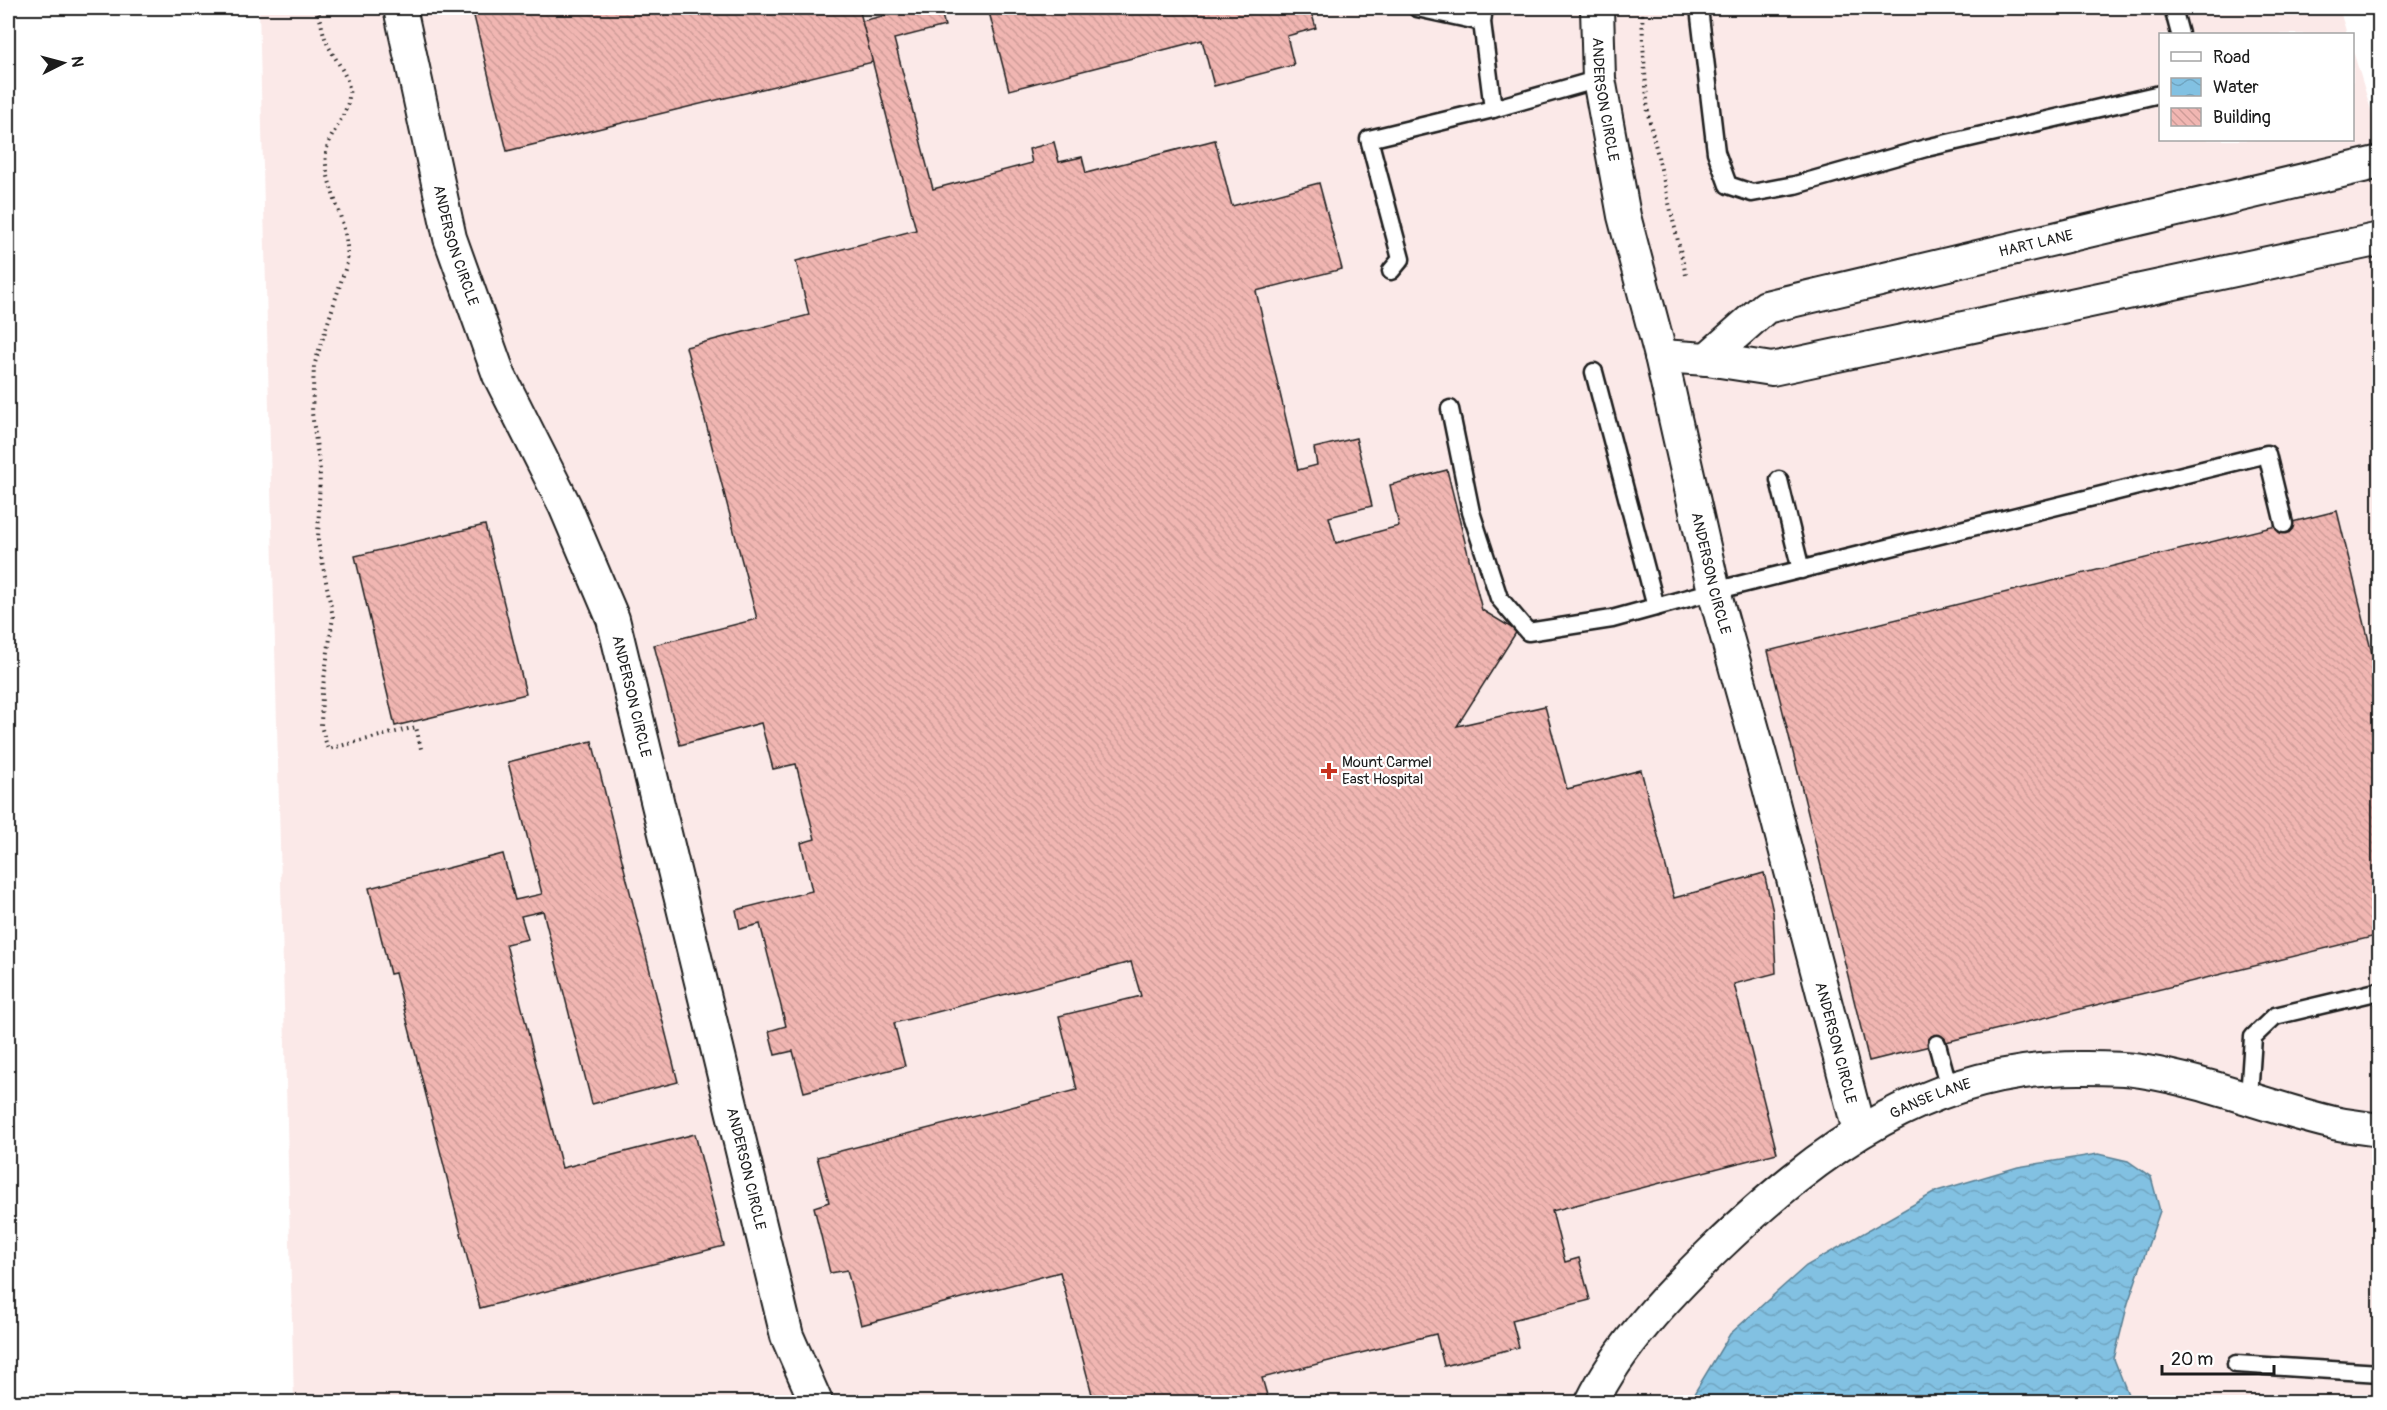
<svg xmlns="http://www.w3.org/2000/svg" width="2387" height="1410" viewBox="0 0 2387 1410" font-family="Pangolin,sans-serif">
	<style>
		.built { fill: #fbe9e8 }
		.water { fill: url(#water-waves); stroke: #597f93; stroke-width: 1.5 }
		.building { fill: url(#building-back-hatch); stroke: #1c1c1c; stroke-width: 1.5 }
		.lines { fill: none; stroke-linecap: round; stroke-linejoin: round }
		.lane-casing { stroke: #1c1c1c; stroke-width: 21 }
		.street-casing { stroke: #1c1c1c; stroke-width: 36 }
		.path { stroke: #1c1c1c; stroke-width: 4; stroke-dasharray: 1.5 4.5; stroke-linecap: butt }
		.lane { stroke: #fff; stroke-width: 16 }
		.street { stroke: #fff; stroke-width: 32 }
		.poi-dot { fill: #c8321e; stroke: #fff; stroke-width: 2 }
		.labels { text-anchor: middle; stroke-width: 4.5; stroke-linejoin: round; paint-order: stroke }
		.street-label { font-size: 15px; fill: #1c1c1c; stroke: #fff }
		.poi-label { font-size: 15px; fill: #1c1c1c; stroke: #fff; text-anchor: start }
	</style>
	<defs>
		<pattern id="water-waves" width="16" height="10" patternUnits="userSpaceOnUse" patternTransform="scale(1.5)"><rect width="16" height="10" fill="#82c1e2"/><path d="M0 5q4-4 8 0t8 0" fill="none" stroke="#70a5c1"/></pattern>
		<pattern id="building-back-hatch" width="6" height="6" patternUnits="userSpaceOnUse" patternTransform="scale(1.5)"><rect width="6" height="6" fill="#f1b6b2"/><path d="M-1 5l2 2M0 0l6 6M5-1l2 2" fill="none" stroke="#ce9c98"/></pattern>
	</defs>
	<rect width="100%" height="100%" fill="#fff"/>
	<filter id="ink" filterUnits="userSpaceOnUse"><feTurbulence type="fractalNoise" baseFrequency=".0167" numOctaves="2"/><feDisplacementMap in="SourceGraphic" scale="12" xChannelSelector="R" yChannelSelector="G"/><feConvolveMatrix kernelMatrix="1 2 1 2 8 2 1 2 1" color-interpolation-filters="sRGB"/></filter>
	<g filter="url(#ink)">
		<polygon class="built" points="259,8 2339,8 2347,34 2160,34 2160,140 2352,140 2353,51 2379,136 2379,1402 294,1402"/>
		<polygon class="water" points="2098,1154 2128,1161 2151,1177 2160,1211 2128,1303 2114,1359 2131,1402 1689,1402 1730,1334 1806,1266 1937,1191 2018,1167"/>
		<g class="building">
			<polygon points="472,8 859,8 873,62 507,151"/>
			<polygon points="914,8 940,8 945,26 894,39 933,189 1032,163 1029,149 1054,142 1059,162 1082,157 1086,173 1215,140 1232,206 1319,183 1342,269 1256,291 1298,470 1317,465 1314,448 1356,438 1372,506 1329,517 1336,543 1399,526 1390,485 1447,470 1482,610 1517,631 1457,726 1545,706 1567,789 1641,770 1674,898 1764,873 1773,912 1776,973 1734,984 1777,1153 1552,1211 1565,1262 1579,1258 1590,1300 1512,1320 1519,1347 1444,1366 1436,1334 1262,1378 1269,1402 1094,1402 1060,1272 861,1325 847,1270 830,1273 814,1207 829,1202 817,1157 1077,1090 1059,1016 1141,996 1131,962 894,1023 905,1066 804,1092 793,1051 775,1055 769,1031 786,1026 760,924 740,929 736,910 812,891 801,843 815,839 796,764 773,769 761,723 680,745 654,645 757,619 686,347 809,315 796,261 916,230 862,21"/>
			<polygon points="988,8 1310,8 1316,28 1287,36 1294,65 1214,86 1202,40 1009,90"/>
			<polygon points="2337,511 2380,686 2380,935 1869,1061 1768,651"/>
			<polygon points="485,525 526,694 395,726 355,556"/>
			<polygon points="592,741 678,1082 592,1104 543,911 521,916 528,939 506,944 562,1168 695,1134 724,1246 480,1308 395,973 390,974 369,888 503,854 515,900 542,894 508,762"/>
		</g>
		<g class="lines">
			<defs>
				<g id="lane">
					<polyline points="1417,8 1482,22"/>
					<polyline points="1484,8 1482,22 1493,109"/>
					<polyline points="1699,8 1716,152 1728,185 1752,193 1795,185 1926,148 2160,94"/>
					<polyline points="2173,8 2180,34"/>
					<polyline points="1391,271 1401,259 1369,139 1493,109 1599,79"/>
					<polyline points="1594,372 1656,607"/>
					<polyline points="1450,409 1471,512 1499,598 1528,632 1612,619 1714,591 2267,454 2284,524"/>
					<polyline points="1779,480 1801,570"/>
					<polyline points="1937,1044 1949,1088"/>
					<polyline points="2249,1097 2253,1037 2275,1016 2380,991"/>
					<polyline points="2236,1364 2380,1373"/>
				</g>
				<g id="street">
					<path id="s1" d="M400,8L450,238L499,375L565,506L613,619L787,1336L816,1402"/>
					<path id="s2" d="M1597,8L1599,79L1624,216L1661,356L1714,591L1769,787L1859,1131"/>
					<polyline points="1661,356 1707,359 1772,369 2380,239"/>
					<path id="s3" d="M1707,359L1766,307L2380,162"/>
					<path id="s4" d="M1592,1402C1620,1345 1668,1295 1713,1251C1820,1148 1930,1066 2085,1068C2103,1068 2123,1068 2141,1071C2207,1081 2269,1108 2334,1123C2349,1126 2364,1128 2380,1130"/>
				</g>
			</defs>
			<use href="#lane" class="lane-casing"/>
			<use href="#street" class="street-casing"/>
			<g class="path">
				<path d="M317,8C321,19 322,32 327,43C334,59 352,78 349,97C346,122 322,138 326,165C330,197 351,230 347,263L314,366L312,413L320,470L318,541L333,617L322,693L321,726L328,749L416,727L422,753"/>
				<polyline points="1642,8 1643,44 1648,114 1686,275"/>
			</g>
			<use href="#lane" class="lane"/>
			<use href="#street" class="street"/>
		</g>
	</g>
	<path class="poi-dot" d="M1326 762h6v6h6v6h-6v6h-6v-6h-6v-6h6z"/>
	<g class="labels">
		<g class="street-label">
			<text dy="5" stroke="none"><textPath href="#s2" startOffset="92">ANDERSON CIRCLE</textPath></text>
			<text dy="5" stroke="none"><textPath href="#s3" startOffset="356">HART LANE</textPath></text>
			<text dy="5" stroke="none"><textPath href="#s1" startOffset="244">ANDERSON CIRCLE</textPath></text>
			<text dy="5" stroke="none"><textPath href="#s2" startOffset="578">ANDERSON CIRCLE</textPath></text>
			<text dy="5" stroke="none"><textPath href="#s1" startOffset="730">ANDERSON CIRCLE</textPath></text>
			<text dy="5" stroke="none"><textPath href="#s2" startOffset="1064">ANDERSON CIRCLE</textPath></text>
			<text dy="5" stroke="none"><textPath href="#s4" startOffset="462">GANSE LANE</textPath></text>
			<text dy="5" stroke="none"><textPath href="#s1" startOffset="1216">ANDERSON CIRCLE</textPath></text>
		</g>
		<g class="poi-label">
			<text x="1342" y="767">Mount Carmel<tspan x="1342" dy="17">East Hospital</tspan></text>
		</g>
	</g>
	<rect width="2387" height="1410" fill="none" stroke="#fff" stroke-width="30"/>
	<rect x="15" y="15" width="2357" height="1380" fill="none" stroke="#1c1c1c" stroke-width="2" filter="url(#ink)"/>
	<rect x="2159" y="33" width="195" height="108" fill="#ffffff" stroke="#a4a4a4" stroke-width="1.5"/>
	<rect x="2171" y="52" width="30" height="9" fill="#ffffff" stroke="#a4a4a4" stroke-width="1.5"/>
	<text x="2213" y="63" font-size="18" fill="#1c1c1c">Road</text>
	<rect x="2171" y="78" width="30" height="18" fill="url(#water-waves)" stroke="#a4a4a4" stroke-width="1.5"/>
	<text x="2213" y="93" font-size="18" fill="#1c1c1c">Water</text>
	<rect x="2171" y="108" width="30" height="18" fill="url(#building-back-hatch)" stroke="#a4a4a4" stroke-width="1.5"/>
	<text x="2213" y="123" font-size="18" fill="#1c1c1c">Building</text>
	<g transform="translate(63 63) rotate(84)" stroke="#ffffff" stroke-width="4.5" paint-order="stroke">
	<path d="M0-4.5L10 22L0 15L-10 22Z" fill="#1c1c1c"/>
	<text y="-9" font-size="16" font-weight="bold" text-anchor="middle" fill="#1c1c1c">N</text>
	</g>
	<path d="M2162 1365v9h112v-9" fill="none" stroke="#1c1c1c" stroke-width="3"/>
	<text x="2171" y="1365" font-size="18" fill="#1c1c1c" stroke="#ffffff" stroke-width="4.5" paint-order="stroke">20 m</text>
</svg>
